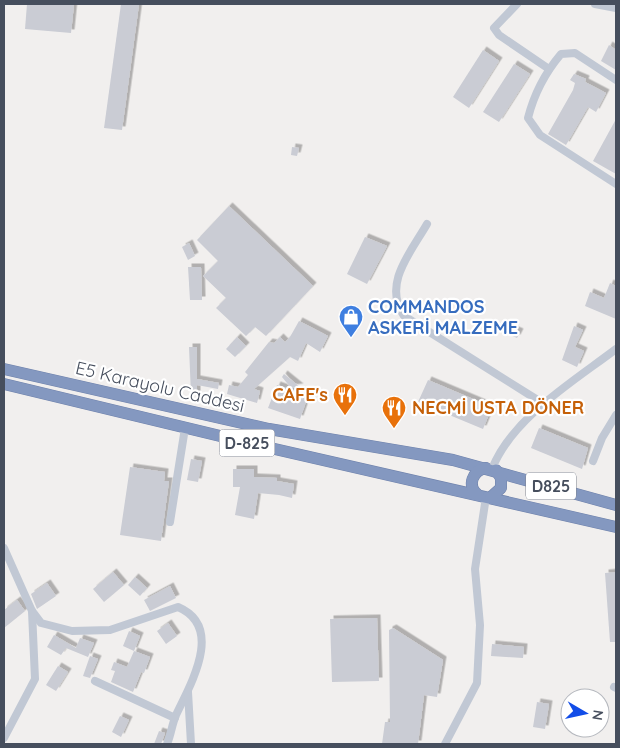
<svg xmlns="http://www.w3.org/2000/svg" width="620" height="748" viewBox="0 0 620 748" font-family="Quicksand,sans-serif">
	<style>
		.building { fill: #caccd4; filter: url(#shadow) }
		.lines { fill: none; stroke-linecap: round; stroke-linejoin: round }
		.highway-casing { stroke: #6f82ab; stroke-width: 12 }
		.minor { stroke: #c1c8d4; stroke-width: 8 }
		.highway { stroke: #8498c0; stroke-width: 11 }
		.labels { text-anchor: middle; stroke-width: 4.5; stroke-linejoin: round; paint-order: stroke }
		.shield { fill: #fff; stroke: #7e838e; stroke-width: 1 }
		.shield-label { font-size: 16px; font-weight: bold; fill: #464e5d }
		.shop-label { font-size: 18px; font-weight: bold; fill: #366cbe; stroke: #fff; text-anchor: start }
		.street-label { font-size: 18px; fill: #464e5d; stroke: #fff }
		.food-label { font-size: 18px; font-weight: bold; fill: #c56008; stroke: #fff; text-anchor: end }
	</style>
	<defs>
		<filter id="shadow"><feDropShadow dx="3.5" dy="-3.5" stdDeviation="0" flood-color="#0004"/></filter>
	</defs>
	<rect width="100%" height="100%" fill="#f1efee"/>
	<g class="building">
		<polygon points="27,4 74,4 71,33 25,29"/>
		<polygon points="121,4 139,4 122,130 104,128"/>
		<polygon points="609,45 616,50 616,70 601,61"/>
		<polygon points="483,50 499,61 469,108 453,97"/>
		<polygon points="514,64 530,74 499,122 483,112"/>
		<polygon points="574,74 586,79 585,82 606,93 596,112 588,107 566,145 548,134 573,90 575,83 570,80"/>
		<polygon points="616,119 616,174 593,161"/>
		<polygon points="292,147 299,148 297,156 291,155"/>
		<polygon points="229,206 313,286 266,336 255,327 246,336 216,308 226,298 203,276 218,261 197,240"/>
		<polygon points="365,237 387,246 367,284 347,274"/>
		<polygon points="189,243 195,256 188,260 182,247"/>
		<polygon points="188,267 201,267 202,300 190,300"/>
		<polygon points="610,283 616,286 616,319 585,306 590,292 604,298"/>
		<polygon points="299,321 328,336 320,352 306,343 298,361 290,357 254,389 260,391 257,403 227,394 229,385 238,387 248,375 245,372 269,342 274,343 280,337 285,342 290,337"/>
		<polygon points="574,326 583,330 575,347 584,351 577,367 562,360"/>
		<polygon points="513,329 520,332 517,338 510,335"/>
		<polygon points="237,337 246,346 235,357 226,349"/>
		<polygon points="189,347 197,347 197,379 219,383 218,389 197,385 197,395 191,395"/>
		<polygon points="284,374 300,387 291,388 282,377"/>
		<polygon points="428,380 492,407 483,429 418,402"/>
		<polygon points="277,385 308,396 300,419 268,408"/>
		<polygon points="539,428 588,448 582,469 531,448"/>
		<polygon points="191,459 202,461 198,482 187,480"/>
		<polygon points="130,467 165,472 164,481 169,481 161,541 120,535"/>
		<polygon points="233,469 254,469 254,477 277,478 277,481 294,484 292,498 279,495 258,493 254,519 235,515 240,487 233,487"/>
		<polygon points="113,572 124,585 104,602 93,589"/>
		<polygon points="616,572 616,642 610,642 605,573"/>
		<polygon points="135,577 147,588 140,596 128,585"/>
		<polygon points="47,583 56,596 37,609 31,594"/>
		<polygon points="170,586 176,598 150,611 144,600"/>
		<polygon points="17,600 25,611 4,628 4,610"/>
		<polygon points="377,618 379,681 332,682 330,619"/>
		<polygon points="168,623 177,636 166,644 157,631"/>
		<polygon points="393,628 443,660 437,697 424,695 418,744 382,744 385,722 390,722 389,630"/>
		<polygon points="129,631 140,636 134,651 123,646"/>
		<polygon points="54,635 76,648 80,638 94,643 88,657 66,648 61,655 47,647"/>
		<polygon points="492,644 524,647 523,658 491,656"/>
		<polygon points="134,651 150,657 144,673 141,672 133,692 111,682 115,671 111,670 114,662 127,667"/>
		<polygon points="90,656 98,659 90,678 83,676"/>
		<polygon points="58,666 68,672 56,691 46,685"/>
		<polygon points="537,702 549,704 545,729 533,727"/>
		<polygon points="120,716 129,720 121,737 112,732"/>
		<polygon points="159,731 165,733 161,744 154,744"/>
	</g>
	<g class="lines">
		<defs>
			<g id="highway">
				<polyline points="4,369 269,429 453,460 616,505"/>
				<polyline points="4,384 266,447 616,527"/>
				<path d="M478,495C466,486 473,470 486,468"/>
				<polyline points="491,497 501,488 501,478 496,470"/>
			</g>
		</defs>
		<use href="#highway" class="highway-casing"/>
		<g class="minor">
			<polyline points="517,4 494,28 499,35 549,69"/>
			<polyline points="595,4 616,8"/>
			<path d="M616,80L575,53L561,54C545,73 534,94 528,118L540,135L616,184"/>
			<path d="M427,224C411,252 382,284 404,316L544,404"/>
			<polyline points="593,461 602,438 616,415"/>
			<path d="M492,469C512,418 574,381 616,349"/>
			<polyline points="170,522 185,428"/>
			<path d="M4,548L32,611L41,623L72,631L110,630L178,607C225,627 190,685 176,715C172,724 171,735 167,744"/>
			<polyline points="95,681 175,718"/>
			<polyline points="614,687 616,688"/>
			<polyline points="188,692 191,744"/>
			<polyline points="4,738 35,679 32,611"/>
			<polyline points="445,744 477,683 480,625 475,569 486,497"/>
		</g>
		<use href="#highway" class="highway"/>
	</g>
	<defs>
		<symbol id="shop-pin" viewBox="-11 -11 22 30"><path d="M0 17L-7.5 6A9.5 9.5 0 1 1 7.5 6Z" fill="#3f7fe0" stroke="#fff"/><path d="M-5-2.5h2.3a2.7 3.5 0 0 1 5.4 0H5L5.5 6h-11ZM-1.5-2.5h3a1.5 2.3 0 0 0-3 0Z" fill="#fff"/></symbol>
		<symbol id="restaurant-pin" viewBox="-11 -11 22 30"><path d="M0 17L-7.5 6A9.5 9.5 0 1 1 7.5 6Z" fill="#e8710a" stroke="#fff"/><path d="M-5-6h1v4h1v-4h1v4h1v-4h1v5L-1.5 .5V6h-2V.5L-5-1ZM5-6V6H3V1.5H1.5Q1.5-4 5-6Z" fill="#fff"/></symbol>
	</defs>
	<g fill-rule="evenodd">
		<use href="#shop-pin" x="337" y="303" width="28" height="38"/>
		<use href="#restaurant-pin" x="331" y="381" width="28" height="38"/>
		<use href="#restaurant-pin" x="380" y="394" width="28" height="38"/>
	</g>
	<g class="labels">
		<g class="shield">
			<rect x="219.5" y="429.5" width="55" height="27" rx="4"/>
			<rect x="526" y="472.5" width="50" height="27" rx="4"/>
		</g>
		<g class="shield-label">
			<text x="247" y="449">D-825</text>
			<text x="551" y="492">D825</text>
		</g>
		<g class="shop-label">
			<text x="368" y="313">COMMANDOS<tspan x="368" dy="21">ASKERİ MALZEME</tspan></text>
		</g>
		<g class="street-label">
			<text transform="translate(160 387) rotate(13)" y="6">E5 Karayolu Caddesi</text>
		</g>
		<g class="food-label">
			<text x="328" y="401">CAFE's</text>
			<text x="412" y="414" text-anchor="start">NECMİ USTA DÖNER</text>
		</g>
	</g>
	<rect width="620" height="748" fill="none" stroke="#464e5d" stroke-width="10"/>
	<g transform="translate(585 713) rotate(99)"><circle r="24" fill="#ffffff" stroke="#b5b8be"/>
	<path d="M0-4L9 19L0 12L-9 19Z" fill="#124de8"/>
	<text y="-8" font-size="14" font-weight="bold" text-anchor="middle" fill="#464e5d">N</text>
	</g>
</svg>
